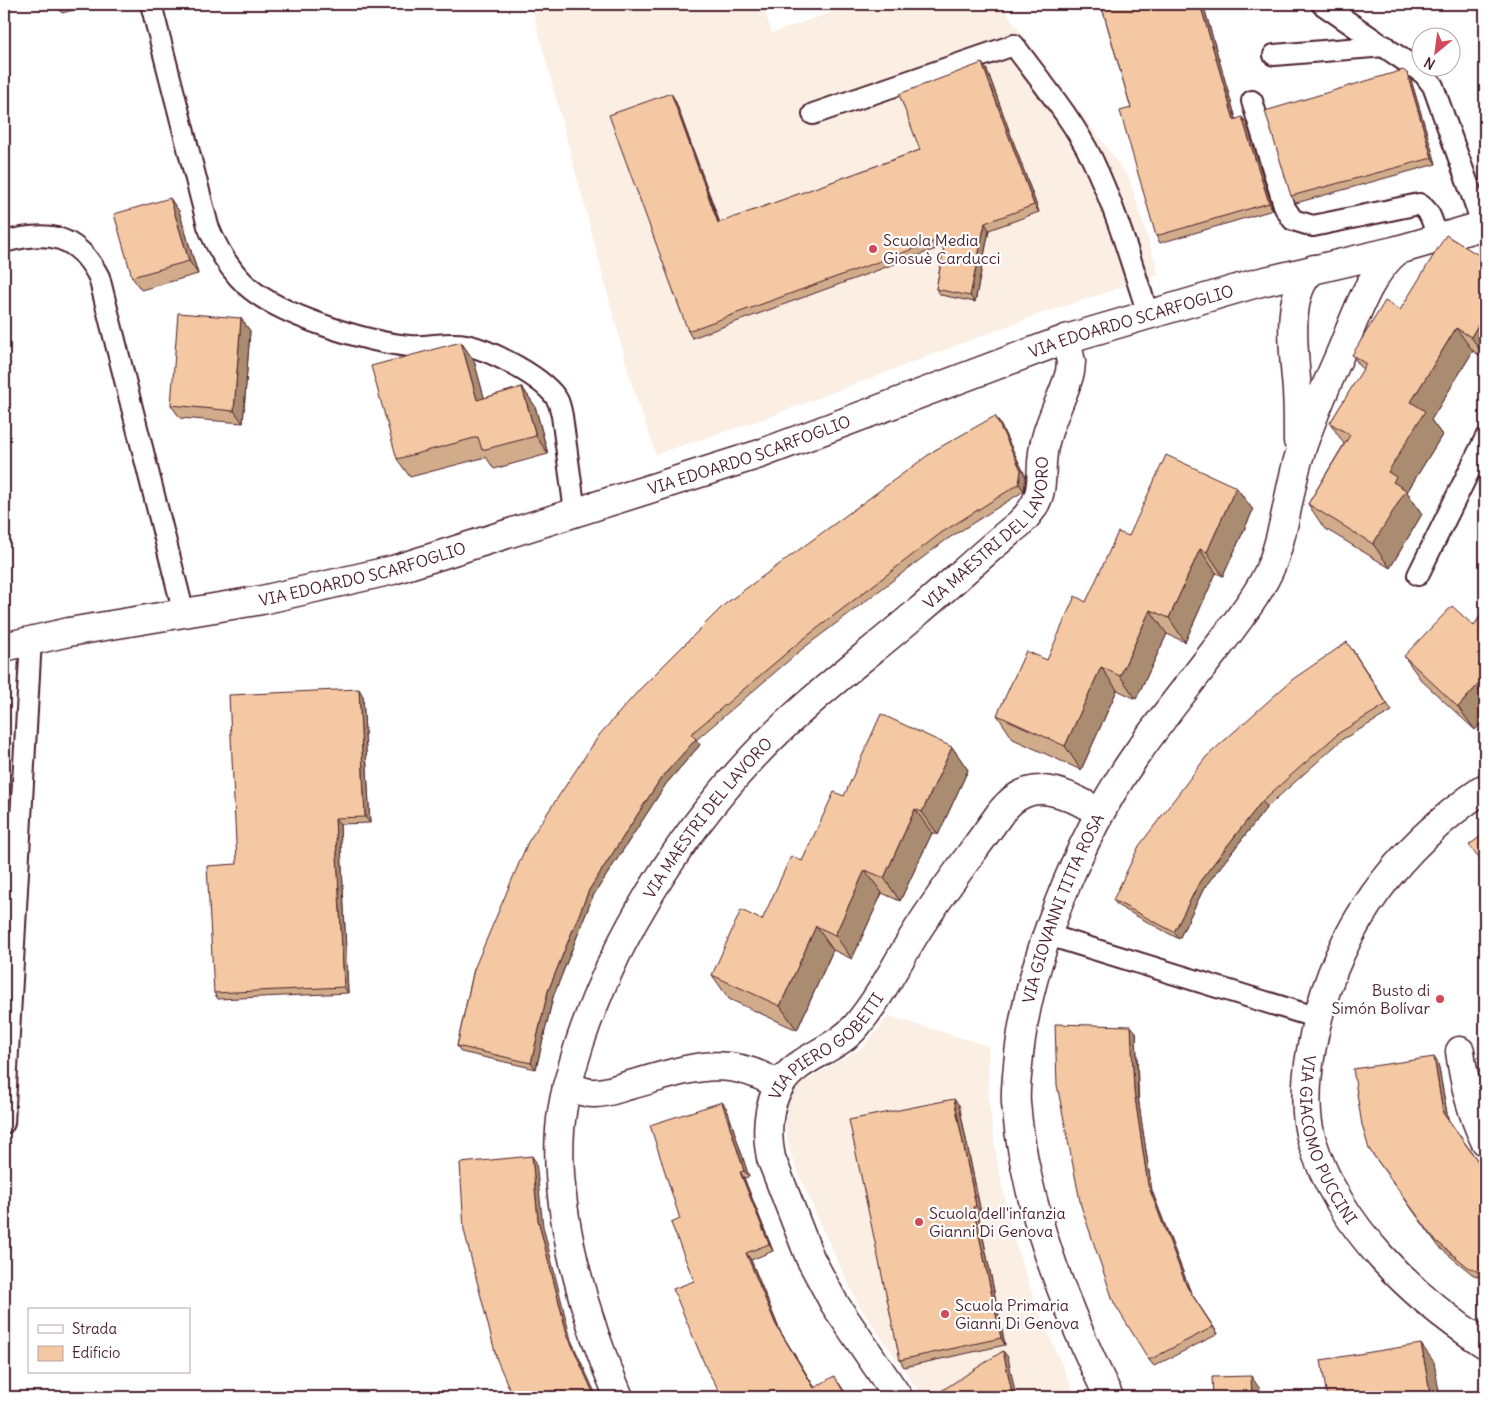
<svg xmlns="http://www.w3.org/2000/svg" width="1489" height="1401" viewBox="0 0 1489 1401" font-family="Delius,sans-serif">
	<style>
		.built { fill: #fbeee3 }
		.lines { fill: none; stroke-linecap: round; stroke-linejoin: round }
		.lane-casing { stroke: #4a1f2b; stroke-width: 24 }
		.street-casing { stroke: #4a1f2b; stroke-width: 31 }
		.lane { stroke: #fff; stroke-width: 20 }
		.street { stroke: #fff; stroke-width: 28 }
		.wall { fill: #d1ac8b; stroke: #4a1f2b }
		.shaded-wall { fill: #aa8c71; stroke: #4a1f2b }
		.building { fill: #f3c8a2; stroke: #4a1f2b }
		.poi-dot { fill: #d1495b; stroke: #fff; stroke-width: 2 }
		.labels { text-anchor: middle; stroke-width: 4.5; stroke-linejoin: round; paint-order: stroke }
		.poi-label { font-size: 16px; fill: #4a1f2b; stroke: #fff; text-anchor: start }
		.street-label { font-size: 16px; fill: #4a1f2b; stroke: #fff }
	</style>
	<rect width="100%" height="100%" fill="#fff"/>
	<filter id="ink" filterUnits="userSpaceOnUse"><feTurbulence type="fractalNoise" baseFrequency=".02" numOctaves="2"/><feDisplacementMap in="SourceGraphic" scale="10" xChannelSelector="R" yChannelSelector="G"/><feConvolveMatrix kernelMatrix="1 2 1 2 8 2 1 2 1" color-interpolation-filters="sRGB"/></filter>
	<g filter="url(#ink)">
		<g class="built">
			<polygon points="531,4 762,4 772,33 856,4 1000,4 1129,178 1159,275 1034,316 758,421 656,454 632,385"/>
			<polygon points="889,1016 988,1046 989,1105 998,1166 1013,1236 1035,1302 1072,1388 1067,1397 923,1397 858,1304 819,1222 791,1155 785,1127 789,1100 800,1084 863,1047"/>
		</g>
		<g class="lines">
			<defs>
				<g id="lane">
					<path d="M151,4L208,226C217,249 229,269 247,286C279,315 366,342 409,346C428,348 448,341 466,345C490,350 546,378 558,401C560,406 561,411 562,416L575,512"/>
					<polyline points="1322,4 1424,74 1433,86 1483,226"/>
					<polyline points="1274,55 1385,46"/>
					<path d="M1252,101L1285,208L1293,220L1313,226L1419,204C1432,211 1433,226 1438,239"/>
					<path d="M813,114L1014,45C1041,82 1072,118 1092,159C1116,209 1131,262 1148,314"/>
					<path d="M4,242C48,230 77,234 99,277L184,614"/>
					<polyline points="1418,575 1485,439"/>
					<polyline points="1048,935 1318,1018"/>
					<polyline points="4,1123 31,639"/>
				</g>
				<g id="street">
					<path d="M1298,441C1298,424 1298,407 1297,391C1295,358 1283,291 1314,269"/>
					<path id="s1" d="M4,647L69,632L262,600L393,570L760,454L1066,339L1257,283L1398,250L1485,225"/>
					<path id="s2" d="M1485,788C1391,852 1330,937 1311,1051C1306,1080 1303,1112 1312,1141C1338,1226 1412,1297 1485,1344"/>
					<path d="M1460,1051C1464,1083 1471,1112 1485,1141"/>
					<path d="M567,1086C575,1088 584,1093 593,1093C605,1094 618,1088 630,1085C687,1070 725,1051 780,1086"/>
					<path id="s3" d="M619,1397C586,1323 554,1212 560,1130C562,1100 571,1071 580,1042C615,938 677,839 752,758C802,704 863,659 919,611C953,582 984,552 1019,524C1053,492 1035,475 1046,438C1052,415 1064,395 1070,372L1071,362L1066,339"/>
					<path id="s4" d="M898,1397L834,1303L810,1258L771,1158C766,1134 767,1106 780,1085C798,1056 836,1051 857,1025C883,994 900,956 922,923C947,885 975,849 1001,812C1031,774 1065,793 1099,812"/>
					<path id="s5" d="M1109,1397C1064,1305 1025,1207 1016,1103C1015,1091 1017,1078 1018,1065C1026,966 1079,836 1136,755C1164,715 1195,677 1224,639C1241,616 1261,591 1272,564C1285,531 1288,494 1298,460C1309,423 1325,389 1340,354C1355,319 1368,274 1398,250"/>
				</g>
			</defs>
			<use href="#lane" class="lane-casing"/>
			<use href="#street" class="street-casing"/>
			<use href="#lane" class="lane"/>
			<use href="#street" class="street"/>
		</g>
		<g class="wall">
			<polygon points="56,4 96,4 62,13"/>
			<polygon points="1101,4 1203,4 1236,119 1247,124 1273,210 1160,243 1156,236 1131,108"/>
			<polygon points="987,70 1039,212 989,230 975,302 941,295 936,289 944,246 692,338 688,331 675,100 720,223 920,150"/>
			<polygon points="1411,80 1436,164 1296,203 1291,196"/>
			<polygon points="179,211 198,274 141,290 132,277"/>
			<polygon points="1485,259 1485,359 1473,351 1431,420 1442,435 1407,492 1422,514 1390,568 1324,528 1308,504 1344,444 1330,423 1363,370 1352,355 1400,310"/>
			<polygon points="241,318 250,331 243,423 180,418 171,405"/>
			<polygon points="461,342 474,361 484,398 522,387 535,406 548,454 494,469 486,457 410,477 397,459"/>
			<polygon points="999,422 1026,477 1024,491 946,540 801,650 696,740 700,745 666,784 593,896 553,997 536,1069 461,1052 457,1046 474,969 935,450"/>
			<polygon points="1236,487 1253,510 1223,576 1216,573 1185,642 1167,634 1136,699 1117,690 1081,770 1013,739 997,715 1047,660 1086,602 1129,536"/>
			<polygon points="1485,608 1485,719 1475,730 1421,680 1404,656 1474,626"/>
			<polygon points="1352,649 1392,711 1343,739 1267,807 1204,888 1179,939 1118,906 1113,900"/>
			<polygon points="363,696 370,823 340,824 348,993 218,999 214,993"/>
			<polygon points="952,747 968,770 938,835 932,833 900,901 882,893 852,959 833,950 797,1030 729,999 712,975 762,920 802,861 844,796"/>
			<polygon points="1136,1032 1138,1098 1152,1191 1191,1293 1218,1334 1154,1366 1149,1360"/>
			<polygon points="1438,1063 1448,1119 1485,1171 1485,1280 1472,1274 1439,1247 1369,1149"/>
			<polygon points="722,1102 727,1109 749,1177 744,1178 773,1251 751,1260 780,1331 815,1388 839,1383 848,1397 723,1397 694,1281"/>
			<polygon points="959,1105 981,1213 978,1213 1005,1345 904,1367 900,1360"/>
		</g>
		<g class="shaded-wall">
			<polygon points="1200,4 1203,4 1238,126 1234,120"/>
			<polygon points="982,63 987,70 1039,212 1034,205"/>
			<polygon points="1407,73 1411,80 1436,164 1432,158"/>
			<polygon points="671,93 675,100 722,230 718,223"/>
			<polygon points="1242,117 1247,124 1273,210 1269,203"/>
			<polygon points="170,198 179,211 198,274 189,261"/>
			<polygon points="985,223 989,230 975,302 970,296"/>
			<polygon points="1485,313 1485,357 1471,337"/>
			<polygon points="241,318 250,331 243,423 234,411"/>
			<polygon points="1456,328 1473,351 1431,420 1442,435 1407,492 1422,514 1390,568 1373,544 1393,482 1388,472 1411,402"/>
			<polygon points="461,342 474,361 490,418 477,400"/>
			<polygon points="522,387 535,406 548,454 536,436"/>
			<polygon points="995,416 999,422 1026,477 1024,491 1019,484"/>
			<polygon points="1236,487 1253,510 1223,576 1207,552"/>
			<polygon points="1200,549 1216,573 1185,642 1169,618"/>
			<polygon points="1150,610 1167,634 1136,699 1120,676"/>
			<polygon points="1101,667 1117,690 1081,770 1065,746"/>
			<polygon points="1485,677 1485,719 1475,730 1458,707"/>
			<polygon points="359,689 363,696 370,823 365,817"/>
			<polygon points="696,739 700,745 666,784 593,896 553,997 536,1069 531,1063 548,991 589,890 661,778"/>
			<polygon points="952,747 968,770 938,835 922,812"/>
			<polygon points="1262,801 1267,807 1204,888 1179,939 1174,932 1200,881"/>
			<polygon points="915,809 932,833 900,901 884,878"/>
			<polygon points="335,818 340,824 348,993 344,987"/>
			<polygon points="865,870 882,893 852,959 835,935"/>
			<polygon points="816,926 833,950 797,1030 780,1006"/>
			<polygon points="1131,1026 1136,1032 1138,1098 1152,1191 1191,1293 1218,1334 1187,1287 1148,1185 1134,1091"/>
			<polygon points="1434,1057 1438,1063 1448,1119 1443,1113"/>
			<polygon points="954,1099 959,1105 981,1213 976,1206"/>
			<polygon points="722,1102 727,1109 749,1177 744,1171"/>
			<polygon points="532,1156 536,1162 543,1226 571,1340 597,1397 595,1397 567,1334 538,1220"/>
			<polygon points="740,1172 744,1178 773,1251 769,1244"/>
			<polygon points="973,1207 978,1213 1005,1345 1001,1338"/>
			<polygon points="746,1253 751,1260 780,1331 819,1395 776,1325"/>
			<polygon points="1421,1344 1434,1362 1440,1397 1431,1397"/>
			<polygon points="1003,1351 1008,1357 1016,1397 1013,1397"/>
			<polygon points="1251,1376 1260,1389 1260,1397 1252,1397"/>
		</g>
		<g class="building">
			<polygon points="1101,4 1200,4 1234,120 1242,117 1269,203 1156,236 1120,111 1131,108"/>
			<polygon points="982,63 1034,205 985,223 970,296 936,289 946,237 688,331 609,115 671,93 718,223 920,150 899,94"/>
			<polygon points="1403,70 1407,73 1432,158 1291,196 1265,111"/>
			<polygon points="170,198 189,261 132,277 114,214"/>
			<polygon points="1446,235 1485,259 1485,313 1471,337 1456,328 1411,402 1425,411 1388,472 1396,477 1393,482 1406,490 1373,544 1308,504 1350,435 1330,423 1366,364 1352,355 1385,301 1400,310"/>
			<polygon points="178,313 241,318 234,411 171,405"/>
			<polygon points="461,342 477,400 522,387 536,436 482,450 478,437 397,459 371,366"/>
			<polygon points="995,416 1021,470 1019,484 941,533 797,644 691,734 696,739 661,778 589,890 548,991 531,1063 457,1046 474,969 528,842 600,734 640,689 725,604 935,450"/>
			<polygon points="1166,455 1236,487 1207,552 1200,549 1169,618 1150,610 1120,676 1101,667 1065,746 997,715 1026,651 1047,660 1075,596 1086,602 1118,532 1129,536"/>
			<polygon points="1452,606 1474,626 1485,608 1485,677 1458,707 1404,656"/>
			<polygon points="1347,642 1387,704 1339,733 1262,801 1200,881 1174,932 1113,900 1139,846 1206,757 1293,679"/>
			<polygon points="359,689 365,817 335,818 344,987 214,993 207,866 237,864 229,695"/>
			<polygon points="881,714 952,747 922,812 915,809 884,878 865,870 835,935 816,926 780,1006 712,975 741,910 762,920 791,856 802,861 834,792 844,796"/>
			<polygon points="1485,833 1485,865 1469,845"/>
			<polygon points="1055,1024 1131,1026 1134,1091 1148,1185 1187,1287 1213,1327 1149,1360 1114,1303 1081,1206 1057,1085"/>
			<polygon points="1434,1057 1443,1113 1485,1171 1485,1275 1468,1267 1435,1240 1369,1149 1362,1125 1353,1069"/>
			<polygon points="954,1099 976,1206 973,1207 1001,1338 900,1360 849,1120"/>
			<polygon points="722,1102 744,1171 740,1172 769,1244 746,1253 776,1325 814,1388 834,1376 847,1397 723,1397 707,1370 673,1289 694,1281 671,1223 680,1219 650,1125"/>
			<polygon points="532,1156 538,1220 567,1334 595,1397 513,1397 497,1360 464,1230 460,1163"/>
			<polygon points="1421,1344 1431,1397 1327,1397 1321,1360"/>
			<polygon points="1003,1351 1013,1397 932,1397"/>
			<polygon points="1251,1376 1252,1397 1213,1397 1212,1377"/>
		</g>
	</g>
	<g class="poi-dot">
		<circle cx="873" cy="249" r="5"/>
		<circle cx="1440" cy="999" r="5"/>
		<circle cx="919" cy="1222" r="5"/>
		<circle cx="945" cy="1314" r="5"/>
	</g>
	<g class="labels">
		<g class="poi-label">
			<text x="883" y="246">Scuola Media<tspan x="883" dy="18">Giosuè Carducci</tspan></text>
			<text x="1430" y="996" text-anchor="end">Busto di<tspan x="1430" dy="18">Simón Bolívar</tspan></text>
			<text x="929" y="1219">Scuola dell'infanzia<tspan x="929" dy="18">Gianni Di Genova</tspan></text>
			<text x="955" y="1311">Scuola Primaria<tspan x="955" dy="18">Gianni Di Genova</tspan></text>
		</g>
		<g class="street-label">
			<text dy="6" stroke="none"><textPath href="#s1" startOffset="1176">VIA EDOARDO SCARFOGLIO</textPath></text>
			<text dy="6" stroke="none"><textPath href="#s1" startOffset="771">VIA EDOARDO SCARFOGLIO</textPath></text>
			<text dy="6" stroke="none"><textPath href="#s3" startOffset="1031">VIA MAESTRI DEL LAVORO</textPath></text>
			<text dy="6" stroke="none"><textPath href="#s1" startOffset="366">VIA EDOARDO SCARFOGLIO</textPath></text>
			<text dy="6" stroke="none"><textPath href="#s3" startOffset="626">VIA MAESTRI DEL LAVORO</textPath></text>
			<text dy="6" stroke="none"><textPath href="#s5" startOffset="512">VIA GIOVANNI TITTA ROSA</textPath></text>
			<text dy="6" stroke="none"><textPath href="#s4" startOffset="408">VIA PIERO GOBETTI</textPath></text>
			<text dy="6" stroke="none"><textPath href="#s2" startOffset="418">VIA GIACOMO PUCCINI</textPath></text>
		</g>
	</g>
	<rect width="1489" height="1401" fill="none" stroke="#fff" stroke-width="20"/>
	<rect x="10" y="10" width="1469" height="1381" fill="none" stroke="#4a1f2b" stroke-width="2" filter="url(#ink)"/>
	<rect x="28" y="1308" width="162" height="65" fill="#ffffff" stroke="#b7a5aa"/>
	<rect x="38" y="1325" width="25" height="8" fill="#ffffff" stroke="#b7a5aa"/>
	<text x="72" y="1334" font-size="15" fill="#4a1f2b">Strada</text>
	<rect x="38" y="1346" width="25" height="15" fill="#f3c8a2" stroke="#b7a5aa"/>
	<text x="72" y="1358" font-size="15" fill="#4a1f2b">Edificio</text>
	<g transform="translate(1436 52) rotate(209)"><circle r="24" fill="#ffffff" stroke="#b7a5aa"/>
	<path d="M0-4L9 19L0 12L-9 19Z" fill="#d1495b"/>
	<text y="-8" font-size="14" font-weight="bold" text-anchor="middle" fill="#4a1f2b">N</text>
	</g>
</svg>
